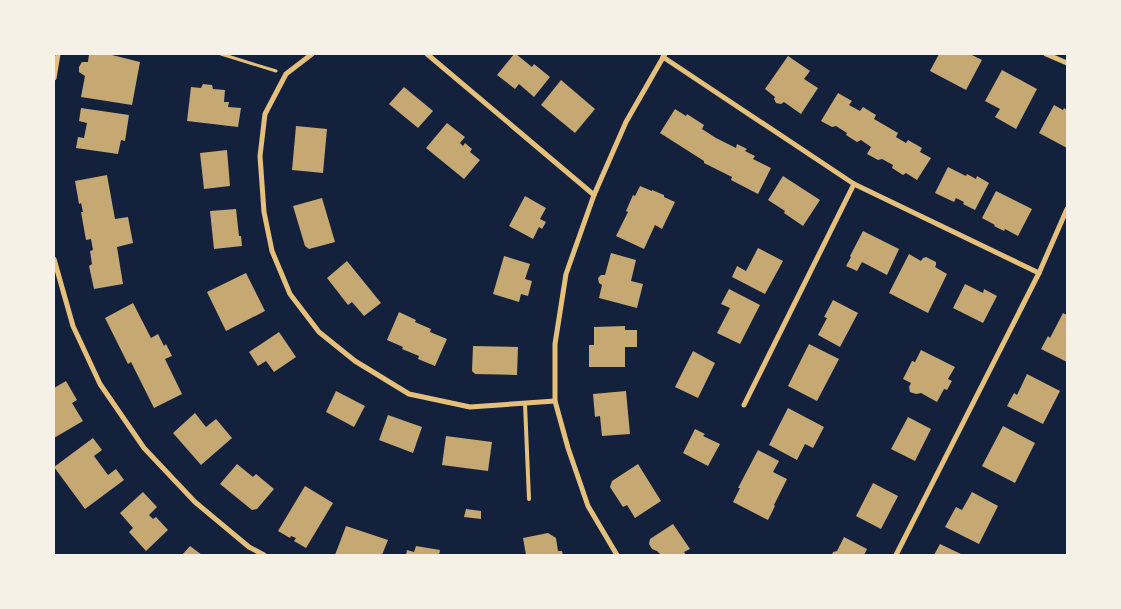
<svg xmlns="http://www.w3.org/2000/svg" width="1121" height="609" viewBox="0 0 1121 609" font-family="'Space Grotesk',sans-serif">
	<style>
		.building { fill: #c6a872 }
		.lines { fill: none; stroke-linecap: round; stroke-linejoin: round }
		.path { stroke: #e5c07b; stroke-width: 3 }
		.service { stroke: #e5c07b; stroke-width: 4 }
		.minor { stroke: #e5c07b; stroke-width: 5 }
	</style>
	<rect width="100%" height="100%" fill="#14213d"/>
	<g class="building">
		<polygon points="89,54 108,54 140,62 132,105 81,97 85,76 79,72 79,67 82,62 88,62"/>
		<polygon points="514,54 516,54 532,67 534,64 550,77 534,97 519,84 515,89 497,75"/>
		<polygon points="939,54 970,54 982,60 966,90 930,71"/>
		<polygon points="788,56 810,71 804,79 818,88 801,114 784,102 781,104 776,103 774,99 775,97 765,89"/>
		<polygon points="1002,70 1037,89 1016,129 995,117 1000,109 985,101"/>
		<polygon points="561,80 595,109 575,133 541,105"/>
		<polygon points="203,84 212,85 213,89 225,90 224,102 229,102 228,107 241,108 238,127 187,121 191,87 201,88"/>
		<polygon points="404,87 433,111 418,128 389,104"/>
		<polygon points="838,93 852,101 849,105 860,111 863,107 876,115 874,119 898,133 896,137 906,143 908,140 922,148 920,152 931,158 917,180 906,173 903,175 892,168 893,165 882,159 878,160 867,154 871,147 861,140 857,142 846,135 847,133 836,126 832,127 821,121"/>
		<polygon points="1054,105 1063,110 1064,108 1067,110 1067,148 1039,133"/>
		<polygon points="81,108 129,115 125,141 121,140 118,154 76,148 78,137 84,138 87,123 79,121"/>
		<polygon points="675,109 686,116 687,114 704,125 702,129 716,138 736,148 737,144 747,149 745,151 755,156 753,159 771,168 758,194 731,180 732,177 704,163 704,161 660,133"/>
		<polygon points="447,123 465,137 460,143 463,146 465,143 472,149 470,152 480,160 464,179 426,148"/>
		<polygon points="296,126 327,129 323,173 292,170"/>
		<polygon points="227,150 230,186 204,189 200,153"/>
		<polygon points="948,167 966,176 967,174 976,179 977,176 989,183 975,210 963,204 964,202 956,198 954,202 935,193"/>
		<polygon points="107,175 115,219 128,217 133,243 117,247 123,284 94,289 89,266 92,264 90,251 93,250 91,239 86,240 81,212 83,212 81,203 79,204 75,181"/>
		<polygon points="783,176 820,200 803,226 784,213 785,211 768,200"/>
		<polygon points="640,186 652,191 652,190 664,195 664,197 675,202 662,229 655,225 644,249 616,236 628,212 626,211 633,195 635,196"/>
		<polygon points="996,191 1032,209 1018,236 1005,229 1004,231 994,226 995,225 982,218"/>
		<polygon points="525,196 546,208 540,219 546,222 542,229 539,227 533,239 509,226"/>
		<polygon points="322,198 335,242 309,249 305,246 293,206"/>
		<polygon points="236,209 239,236 241,236 242,246 214,249 210,211"/>
		<polygon points="863,231 899,249 887,275 862,262 857,271 846,266 851,257 850,256"/>
		<polygon points="758,248 783,261 765,294 732,277 737,266 746,271"/>
		<polygon points="611,253 636,260 631,281 643,284 637,308 599,298 602,285 599,283 598,278 601,275 605,275"/>
		<polygon points="909,254 921,261 923,258 926,257 936,262 936,265 935,267 947,274 928,313 889,293"/>
		<polygon points="504,256 530,264 525,279 532,281 528,296 521,294 519,302 493,294"/>
		<polygon points="347,261 381,303 364,316 352,302 348,305 327,278"/>
		<polygon points="246,273 265,311 226,331 207,292"/>
		<polygon points="965,284 983,293 984,289 997,296 983,323 953,308"/>
		<polygon points="729,289 760,305 740,344 717,333 730,308 721,304"/>
		<polygon points="833,300 858,313 840,347 818,335 827,318 824,317"/>
		<polygon points="133,303 151,338 158,334 164,346 166,344 172,356 165,359 182,394 154,408 131,362 128,364 105,318"/>
		<polygon points="399,312 416,320 415,322 431,329 430,332 447,339 435,366 418,359 419,356 402,349 403,347 387,340"/>
		<polygon points="1063,313 1067,315 1067,362 1041,349 1048,336 1050,338"/>
		<polygon points="625,326 625,330 637,330 637,347 625,347 625,367 589,367 589,345 594,345 594,327"/>
		<polygon points="279,332 296,357 274,372 266,361 258,366 249,352"/>
		<polygon points="809,344 839,359 817,401 788,386"/>
		<polygon points="473,346 518,347 517,375 475,374 472,371"/>
		<polygon points="921,350 955,367 948,379 952,381 947,390 944,389 937,402 921,393 916,394 910,392 909,387 911,383 903,379 912,361 915,362"/>
		<polygon points="693,351 715,363 698,398 675,387"/>
		<polygon points="1027,374 1060,391 1043,424 1007,406 1014,393 1017,395"/>
		<polygon points="66,381 77,400 72,403 83,421 54,438 54,388"/>
		<polygon points="336,391 365,406 354,427 326,412"/>
		<polygon points="626,391 630,434 602,436 600,416 595,417 593,394"/>
		<polygon points="788,408 824,427 813,448 805,444 797,460 769,445"/>
		<polygon points="195,413 206,427 216,419 232,438 201,465 173,433"/>
		<polygon points="388,415 422,427 413,453 379,440"/>
		<polygon points="908,417 931,429 915,461 891,449"/>
		<polygon points="1003,426 1035,443 1015,483 982,466"/>
		<polygon points="695,429 705,434 703,436 720,444 708,466 683,453"/>
		<polygon points="446,436 492,442 488,471 442,465"/>
		<polygon points="93,438 102,450 94,456 108,475 116,469 124,480 85,509 54,467"/>
		<polygon points="758,450 779,461 773,472 787,479 774,505 775,506 768,520 733,502 740,488 738,488"/>
		<polygon points="237,464 253,477 256,474 274,489 257,509 252,510 220,484"/>
		<polygon points="638,464 661,501 635,518 627,505 623,507 610,487 612,481"/>
		<polygon points="873,483 898,496 881,529 856,516"/>
		<polygon points="305,486 333,503 306,548 294,541 296,538 291,536 290,538 278,531"/>
		<polygon points="143,492 157,507 149,515 153,519 156,517 168,530 146,551 129,532 133,528 120,513"/>
		<polygon points="972,492 998,506 979,544 945,527 956,507 962,510"/>
		<polygon points="466,509 481,511 481,519 464,517"/>
		<polygon points="673,524 690,549 684,552 686,555 661,555 657,551 652,549 649,544 650,539"/>
		<polygon points="346,526 388,540 382,555 335,555"/>
		<polygon points="548,533 556,538 558,551 562,551 563,555 526,555 523,538"/>
		<polygon points="844,537 867,549 864,555 832,555 833,552 837,551"/>
		<polygon points="940,544 963,555 934,555"/>
		<polygon points="190,546 202,555 182,555"/>
		<polygon points="416,546 440,550 439,555 406,555 407,550 414,552"/>
	</g>
	<g class="lines">
		<polyline class="path" points="221,54 276,71"/>
		<polyline class="service" points="525,404 529,499"/>
		<g class="minor">
			<polyline points="312,54 286,74 265,114 260,156 264,212 272,251 290,294 319,332 355,361 409,394 470,407 555,401"/>
			<polyline points="427,54 594,195"/>
			<polyline points="1046,54 1067,63"/>
			<polyline points="663,57 854,184 1039,273"/>
			<polyline points="54,78 58,54"/>
			<polyline points="54,259 73,326 100,384 144,448 195,502 249,547 264,555"/>
			<polyline points="744,405 854,184"/>
			<polyline points="617,555 588,506 568,448 555,401 555,344 566,274 594,195 626,122 665,54"/>
			<polyline points="896,555 1039,273 1067,209"/>
		</g>
	</g>
	<rect width="1121" height="609" fill="none" stroke="#f6f1e7" stroke-width="110"/>
</svg>
